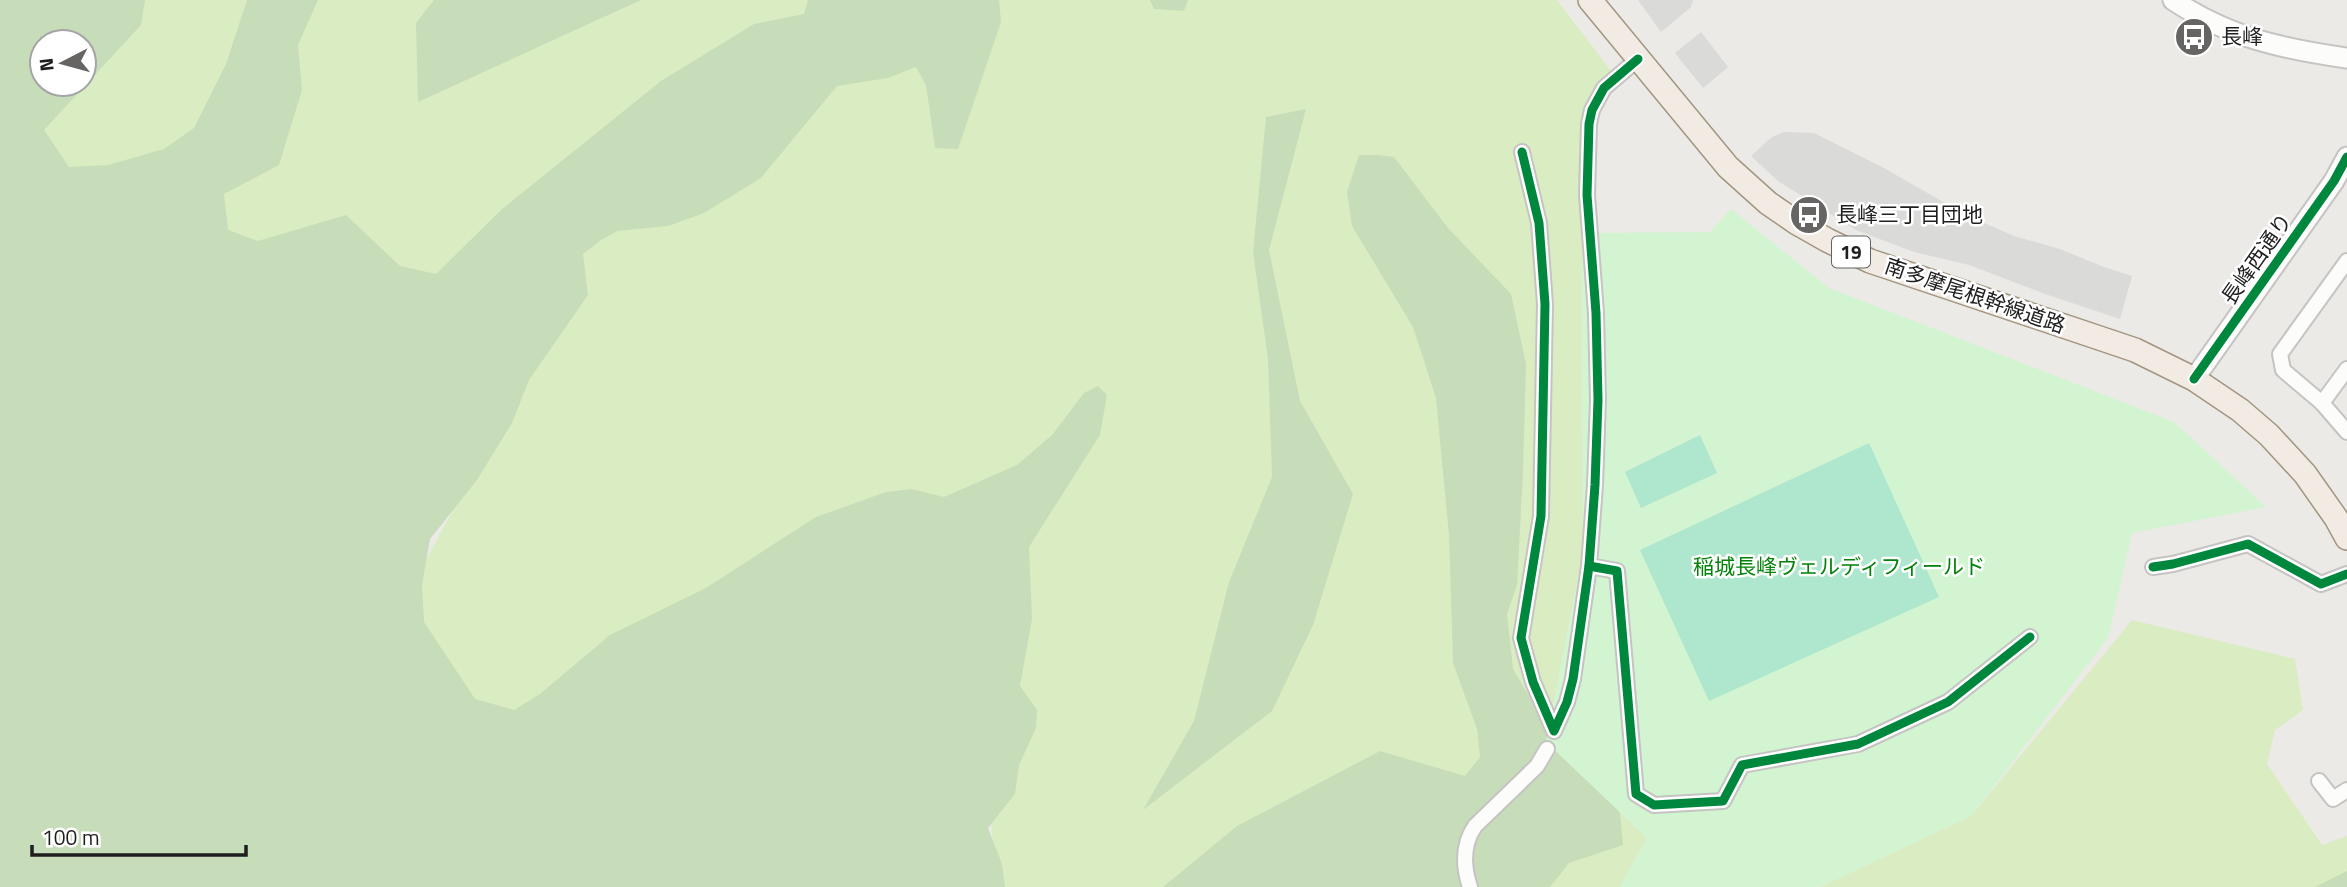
<svg xmlns="http://www.w3.org/2000/svg" width="2347" height="887" viewBox="0 0 2347 887" font-family="'Titillium Web','Noto Sans JP',sans-serif">
	<style>
		.religious { fill: #dadad8 }
		.grass { fill: #daecc2; fill-rule: evenodd }
		.forest { fill: #c7dcb9; fill-rule: evenodd }
		.park { fill: #d2f4d1 }
		.pitch { fill: #aee7cd }
		.lines { fill: none; stroke-linecap: round; stroke-linejoin: round }
		.minor-casing { stroke: #c5c4c2; stroke-width: 18 }
		.tertiary-casing { stroke: #c5c4c2; stroke-width: 23 }
		.primary-casing { stroke: #a29682; stroke-width: 26 }
		.minor { stroke: #fcfcfb; stroke-width: 14 }
		.tertiary { stroke: #fcfcfb; stroke-width: 19 }
		.primary { stroke: #f1ebe3; stroke-width: 23 }
		.cycleway-casing { stroke: #fff; stroke-width: 13 }
		.cycleway { stroke: #00873e; stroke-width: 9 }
		.labels { text-anchor: middle; stroke-width: 5; stroke-linejoin: round; paint-order: stroke }
		.shield { fill: #fff; stroke: #626262; stroke-width: 2 }
		.shield-label { font-size: 19px; font-weight: bold; fill: #1e1e1e }
		.poi-label { font-size: 21px; fill: #1e1e1e; stroke: #fff; text-anchor: start }
		.street-label { font-size: 21px; fill: #1e1e1e; stroke: #fff }
		.park-label { font-size: 21px; fill: #05820a; stroke: #fff }
	</style>
	<rect width="100%" height="100%" fill="#eceae6"/>
	<g class="religious">
		<polygon points="1638,0 1693,0 1691,7 1661,32"/>
		<polygon points="1701,32 1728,67 1703,88 1675,53"/>
		<polygon points="1784,132 1814,133 1884,168 1966,215 2014,236 2060,249 2104,267 2132,276 2120,319 2045,294 1969,265 1914,252 1856,230 1778,181 1751,156 1772,137"/>
	</g>
	<g class="grass">
		<path d="M0,0H1557L1612,72C1607,76 1600,81 1596,86C1573,116 1580,197 1582,233L1583,552L1546,742L1647,838L1620,887H996L991,824L1027,547L515,726L373,660L515,393L0,178ZM42,42H84V84H42Z"/>
		<polygon points="2132,620 2295,659 2303,710 2275,730 2267,764 2322,845 2347,836 2347,887 1820,887 1971,816"/>
	</g>
	<g class="forest">
		<path d="M0,0H145L141,25L44,130L69,167L108,165L164,149L194,128L226,64L247,0H318L298,45L302,90L279,165L224,194L228,230L258,241L346,215L400,266L436,274L501,210L661,81L754,24L804,14L808,0H999L1001,22L958,149L935,148L926,85L916,67L888,78L837,86L761,178L704,213L668,226L617,231L601,240L583,254L588,295L529,380L512,423L477,480L430,539L422,585L424,622L475,699L514,710L540,694L610,635L706,588L816,517L886,492L911,489L944,497L1017,465L1052,435L1084,393L1098,386L1107,395L1100,435L1029,547L1032,619L1020,686L1037,710L1036,728L1019,765L1015,794L988,828L1002,864L1005,887H0ZM42,42H84V84H42Z"/>
		<polygon points="434,0 641,0 418,102 416,23"/>
		<polygon points="1150,0 1188,0 1184,11 1154,9"/>
		<polygon points="1306,109 1269,250 1300,401 1353,494 1313,625 1272,711 1143,810 1194,721 1229,582 1272,477 1268,359 1253,252 1266,117"/>
		<polygon points="1359,155 1379,155 1394,157 1448,228 1511,294 1526,364 1523,472 1517,585 1507,614 1513,669 1532,701 1597,721 1613,740 1623,845 1569,863 1550,887 1163,887 1237,826 1380,751 1465,776 1480,757 1477,729 1453,663 1449,535 1436,398 1413,327 1352,226 1347,192"/>
		<polygon points="2347,871 2347,887 2315,887"/>
	</g>
	<polygon class="park" points="1731,209 1829,288 2174,422 2266,507 2132,533 2108,638 1971,816 1820,887 1620,887 1647,838 1546,742 1583,552 1582,233 1710,232"/>
	<g class="pitch">
		<polygon points="1700,435 1717,473 1641,508 1625,472"/>
		<polygon points="1869,443 1939,597 1709,701 1640,550"/>
	</g>
	<g class="lines">
		<defs>
			<g id="minor">
				<polyline points="1522,152 1539,223 1545,304 1541,516 1521,638 1533,682 1554,731 1567,702 1573,679 1589,566 1595,485 1598,400 1596,313 1587,195 1589,124 1592,110 1604,88 1638,59"/>
				<polyline points="2347,261 2280,354 2283,370 2322,403 2347,432"/>
				<polyline points="2322,403 2347,369"/>
				<polyline points="1589,566 1617,571 1636,794 1654,805 1723,801 1742,765 1858,744 1948,702 2030,637"/>
				<polyline points="2153,567 2173,564 2248,544 2321,584 2347,574"/>
				<polyline points="2319,781 2333,799 2347,790"/>
				<path d="M1470,887C1463,866 1462,845 1475,826L1537,766L1547,749"/>
			</g>
			<g id="tertiary">
				<path d="M2173,0C2228,37 2282,49 2347,58"/>
				<polyline points="2194,379 2334,181 2347,157"/>
			</g>
			<polyline id="primary" points="1590,0 1728,167 1768,203 1797,223 1827,240 1870,261 2135,350 2194,379 2240,410 2269,435 2305,474 2336,518 2347,538"/>
		</defs>
		<use href="#minor" class="minor-casing"/>
		<use href="#tertiary" class="tertiary-casing"/>
		<use href="#primary" class="primary-casing"/>
		<use href="#minor" class="minor"/>
		<use href="#tertiary" class="tertiary"/>
		<use href="#primary" class="primary"/>
		<defs>
			<g id="cycleway">
				<polyline points="1522,152 1539,223 1545,304 1541,516 1521,638 1533,682 1554,731 1567,702 1573,679 1589,566 1595,485 1598,400 1596,313 1587,195 1589,124 1592,110 1604,88 1638,59"/>
				<polyline points="2194,379 2334,181 2347,157"/>
				<polyline points="1589,566 1617,571 1636,794 1654,805 1723,801 1742,765 1858,744 1948,702 2030,637"/>
				<polyline points="2153,567 2173,564 2248,544 2321,584 2347,574"/>
			</g>
		</defs>
		<use href="#cycleway" class="cycleway-casing"/>
		<use href="#cycleway" class="cycleway"/>
	</g>
	<defs>
		<symbol id="bus-disc" viewBox="-11 -11 22 22"><circle r="9.5" fill="#666564" stroke="#fff"/><path d="M-5-6H5V4H4V6H2V4H-2V6H-4V4H-5ZM-3.5-4V0h7V-4ZM-3.5 1.2v1.5H-2V1.2ZM2 1.2v1.5H3.5V1.2Z" fill="#fff"/></symbol>
	</defs>
	<g fill-rule="evenodd">
		<use href="#bus-disc" x="2172" y="15" width="44" height="44"/>
		<use href="#bus-disc" x="1787" y="193" width="44" height="44"/>
	</g>
	<g class="labels">
		<rect class="shield" x="1832" y="236.5" width="38" height="31" rx="5"/>
		<g class="shield-label">
			<text x="1851" y="259">19</text>
		</g>
		<g class="poi-label">
			<text x="2221" y="44">長峰</text>
			<text x="1836" y="222">長峰三丁目団地</text>
		</g>
		<g class="street-label">
			<text transform="translate(2257 259) rotate(-55)" y="7">長峰西通り</text>
			<text transform="translate(1975 296) rotate(19)" y="7">南多摩尾根幹線道路</text>
		</g>
		<g class="park-label">
			<text x="1839" y="574">稲城長峰ヴェルディフィールド</text>
		</g>
	</g>
	<g transform="translate(63 63) rotate(264)"><circle r="33" fill="#ffffff" stroke="#a5a5a5" stroke-width="2"/>
	<path d="M0-5L12 26L0 18L-12 26Z" fill="#666564"/>
	<text y="-10" font-size="19" font-weight="bold" text-anchor="middle" fill="#1e1e1e">N</text>
	</g>
	<path d="M32 845v10h214v-10" fill="none" stroke="#1e1e1e" stroke-width="3.5"/>
	<text x="42" y="845" font-size="21" fill="#1e1e1e" stroke="#ffffff" stroke-width="5" paint-order="stroke">100 m</text>
</svg>
